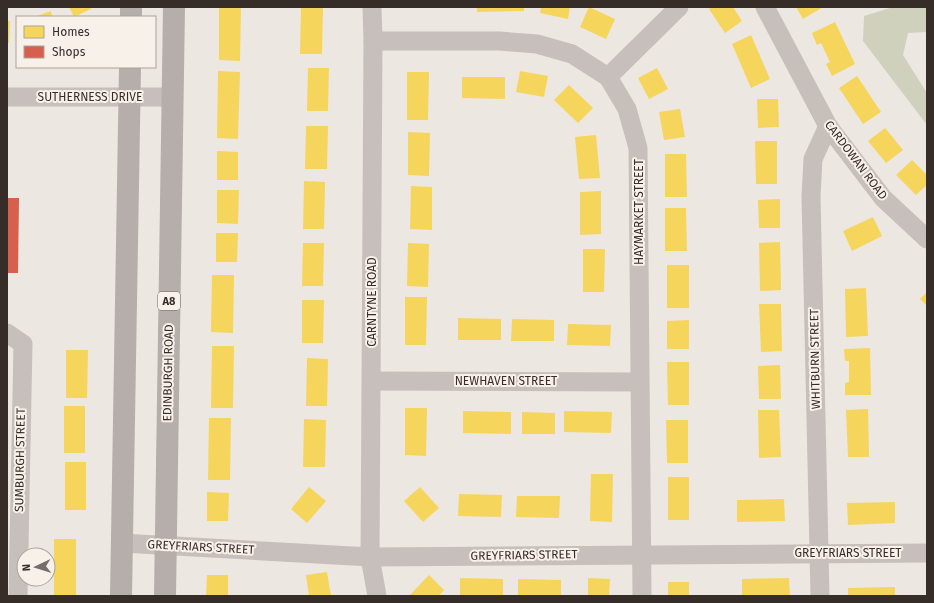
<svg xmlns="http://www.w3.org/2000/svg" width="934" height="603" viewBox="0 0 934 603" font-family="'Fira Sans',sans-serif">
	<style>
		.green { fill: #cfd1bd }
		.homes { fill: #f6d55c }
		.shops { fill: #d6604d }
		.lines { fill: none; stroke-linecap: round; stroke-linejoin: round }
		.minor { stroke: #c6bfbb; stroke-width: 19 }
		.major { stroke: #b5aeaa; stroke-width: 22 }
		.labels { text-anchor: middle; stroke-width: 4; stroke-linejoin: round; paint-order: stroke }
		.shield { fill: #f8f1ea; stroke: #706863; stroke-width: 1 }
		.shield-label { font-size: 11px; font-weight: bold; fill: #362d29 }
		.street-label { font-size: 12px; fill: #362d29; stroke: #f8f1ea }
	</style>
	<rect width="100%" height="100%" fill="#ede7e2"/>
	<polygon class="green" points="893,7 927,7 927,32 908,33 903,55 927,93 927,125 863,41 864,16"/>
	<g class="homes">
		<polygon points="69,7 90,7 91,9 74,17"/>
		<polygon points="219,7 241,7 240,61 219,60"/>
		<polygon points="301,7 323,7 322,54 300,54"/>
		<polygon points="477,7 524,7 524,11 477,12"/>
		<polygon points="541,7 570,7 568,19 540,13"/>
		<polygon points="589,7 615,19 606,39 580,27"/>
		<polygon points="712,7 733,7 742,21 725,33 709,9"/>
		<polygon points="796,7 823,7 803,19"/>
		<polygon points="51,11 52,17 34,17"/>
		<polygon points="7,21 10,21 9,43 7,43"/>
		<polygon points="835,22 855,64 832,76 826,64 830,62 821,43 817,45 812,33"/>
		<polygon points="751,35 770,79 751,88 732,44"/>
		<polygon points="308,68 329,68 328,111 307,111"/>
		<polygon points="657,68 668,89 649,99 638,78"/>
		<polygon points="218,71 240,72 238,139 217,138"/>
		<polygon points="520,71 548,76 544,97 516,92"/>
		<polygon points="407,72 429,72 428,120 407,120"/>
		<polygon points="857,76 881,112 863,124 839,88"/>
		<polygon points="462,77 505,77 505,99 462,98"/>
		<polygon points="569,85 593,108 578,123 554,100"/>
		<polygon points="757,99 778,99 779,127 758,128"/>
		<polygon points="680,109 685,137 664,140 659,112"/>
		<polygon points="306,126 328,126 327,169 305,169"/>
		<polygon points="885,128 903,150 886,163 868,141"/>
		<polygon points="408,132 430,133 429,176 408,175"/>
		<polygon points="596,135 600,178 579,179 575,137"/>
		<polygon points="755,141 777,141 777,184 756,184"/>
		<polygon points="217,151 238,152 238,180 217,180"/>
		<polygon points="665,154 686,154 687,197 665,197"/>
		<polygon points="912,160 927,175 927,185 916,195 896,175"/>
		<polygon points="304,181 325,182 324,229 303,229"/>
		<polygon points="411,186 432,187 432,230 410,229"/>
		<polygon points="217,190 239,190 238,224 217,223"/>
		<polygon points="601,191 601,234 580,235 580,192"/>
		<polygon points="780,199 780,228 759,228 758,200"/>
		<polygon points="665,208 686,208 687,251 665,251"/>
		<polygon points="873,217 882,236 852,251 843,231"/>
		<polygon points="216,233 238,233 237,262 216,262"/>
		<polygon points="780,242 781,290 760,291 759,243"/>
		<polygon points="303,243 324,243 323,286 302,286"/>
		<polygon points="408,243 429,244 428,287 407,286"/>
		<polygon points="583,249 605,249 604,292 583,292"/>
		<rect x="667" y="265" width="22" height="43"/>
		<polygon points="212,275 234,275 233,333 211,332"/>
		<polygon points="866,288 868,336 846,337 845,289"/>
		<polygon points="927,292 927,306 920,299"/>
		<polygon points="405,297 427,297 426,345 405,345"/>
		<polygon points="302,300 324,300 323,343 302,343"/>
		<polygon points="759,304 781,304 782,351 761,352"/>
		<polygon points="458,318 501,319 501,340 458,340"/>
		<polygon points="512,319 554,320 554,341 511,341"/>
		<polygon points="689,320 689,349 667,349 667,321"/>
		<polygon points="568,324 611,325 610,346 567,345"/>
		<polygon points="212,346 234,346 233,408 211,408"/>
		<polygon points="870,348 871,395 845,395 845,383 849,382 849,361 845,361 844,349"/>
		<polygon points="66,350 88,350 87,398 66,398"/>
		<polygon points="307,358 328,359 327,406 306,406"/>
		<polygon points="667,362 689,362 689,405 668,405"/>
		<polygon points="780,365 781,399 759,399 758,366"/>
		<rect x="64" y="406" width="21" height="47"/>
		<polygon points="405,408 427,408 426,456 405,455"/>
		<polygon points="868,409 869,457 848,457 846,410"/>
		<polygon points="758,410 779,410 781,457 759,458"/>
		<polygon points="463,411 511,412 511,434 463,433"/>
		<polygon points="564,411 612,412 611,433 564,432"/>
		<polygon points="522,412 555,413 555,434 522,434"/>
		<polygon points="209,418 231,418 230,480 208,480"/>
		<polygon points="304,419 326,420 325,467 303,467"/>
		<polygon points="666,420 688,420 688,463 667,463"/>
		<rect x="65" y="462" width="21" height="48"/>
		<polygon points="591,474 613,474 612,522 590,521"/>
		<rect x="668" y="477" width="21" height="43"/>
		<polygon points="309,487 326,501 307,523 291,509"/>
		<polygon points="420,487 439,508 423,522 404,501"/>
		<polygon points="207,492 229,493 228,521 207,521"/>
		<polygon points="459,494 502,495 501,517 458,516"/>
		<polygon points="517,496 560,496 559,518 516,517"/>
		<polygon points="784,499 785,521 737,522 737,500"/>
		<polygon points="895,502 895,523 848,525 847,503"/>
		<rect x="54" y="539" width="22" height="57"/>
		<polygon points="327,572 331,596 309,596 306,575"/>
		<polygon points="207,575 228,575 228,596 206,596"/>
		<polygon points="429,575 444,590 439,596 409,596"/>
		<polygon points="460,578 503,579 503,596 460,596"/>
		<polygon points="588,578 610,579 609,596 588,596"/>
		<polygon points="789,578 790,596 742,596 742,579"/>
		<polygon points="518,579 561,580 561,596 518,596"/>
		<rect x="668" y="582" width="21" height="14"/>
		<polygon points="895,587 895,596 848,596 848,588"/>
	</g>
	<polygon class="shops" points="7,198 19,198 18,273 7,273"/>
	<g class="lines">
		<g class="minor">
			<polyline points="372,7 373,41 370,557 377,596"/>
			<polyline points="765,7 828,126 883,198 927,239"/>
			<polyline points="373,41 499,41 537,44 572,54 608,77 627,109 638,148 642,596"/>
			<polyline points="608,77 679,7"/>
			<polyline points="7,97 172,97"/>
			<polyline points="7,333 23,344 18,596"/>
			<polyline points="372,381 639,382"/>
			<polyline points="122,543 370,557 927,553"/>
			<polyline points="820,596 811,196 813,159 828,126"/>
		</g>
		<g class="major">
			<polyline points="131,17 131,7"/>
			<polyline points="121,596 130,67"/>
			<polyline points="165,596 174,7"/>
		</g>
	</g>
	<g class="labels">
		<rect class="shield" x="158" y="292" width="22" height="18" rx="3"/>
		<g class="shield-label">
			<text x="169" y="305">A8</text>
		</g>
		<g class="street-label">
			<text x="90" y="101">SUTHERNESS DRIVE</text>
			<text transform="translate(856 160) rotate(53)" y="4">CARDOWAN ROAD</text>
			<text transform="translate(639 212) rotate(-90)" y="4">HAYMARKET STREET</text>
			<text transform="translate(372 302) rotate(-90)" y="4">CARNTYNE ROAD</text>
			<text transform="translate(815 359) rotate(-91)" y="4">WHITBURN STREET</text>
			<text transform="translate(168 373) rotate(-89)" y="4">EDINBURGH ROAD</text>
			<text x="506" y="385">NEWHAVEN STREET</text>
			<text transform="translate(20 460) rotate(-89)" y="4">SUMBURGH STREET</text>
			<text transform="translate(201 547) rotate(3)" y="4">GREYFRIARS STREET</text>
			<text x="848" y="557">GREYFRIARS STREET</text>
			<text transform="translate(524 555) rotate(-1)" y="4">GREYFRIARS STREET</text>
		</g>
	</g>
	<rect width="934" height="603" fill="none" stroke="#362d29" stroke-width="16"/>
	<rect x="16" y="16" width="140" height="52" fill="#f8f1ea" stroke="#aaa39d"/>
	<rect x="24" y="26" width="20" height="12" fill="#f6d55c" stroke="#aaa39d"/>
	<text x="52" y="36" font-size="12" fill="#362d29">Homes</text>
	<rect x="24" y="46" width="20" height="12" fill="#d6604d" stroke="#aaa39d"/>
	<text x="52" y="56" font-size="12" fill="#362d29">Shops</text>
	<g transform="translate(36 567) rotate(266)"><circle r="19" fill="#f8f1ea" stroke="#aaa39d"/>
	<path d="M0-3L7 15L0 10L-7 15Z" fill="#766e6a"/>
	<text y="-6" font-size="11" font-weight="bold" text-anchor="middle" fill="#362d29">N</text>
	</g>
</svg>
